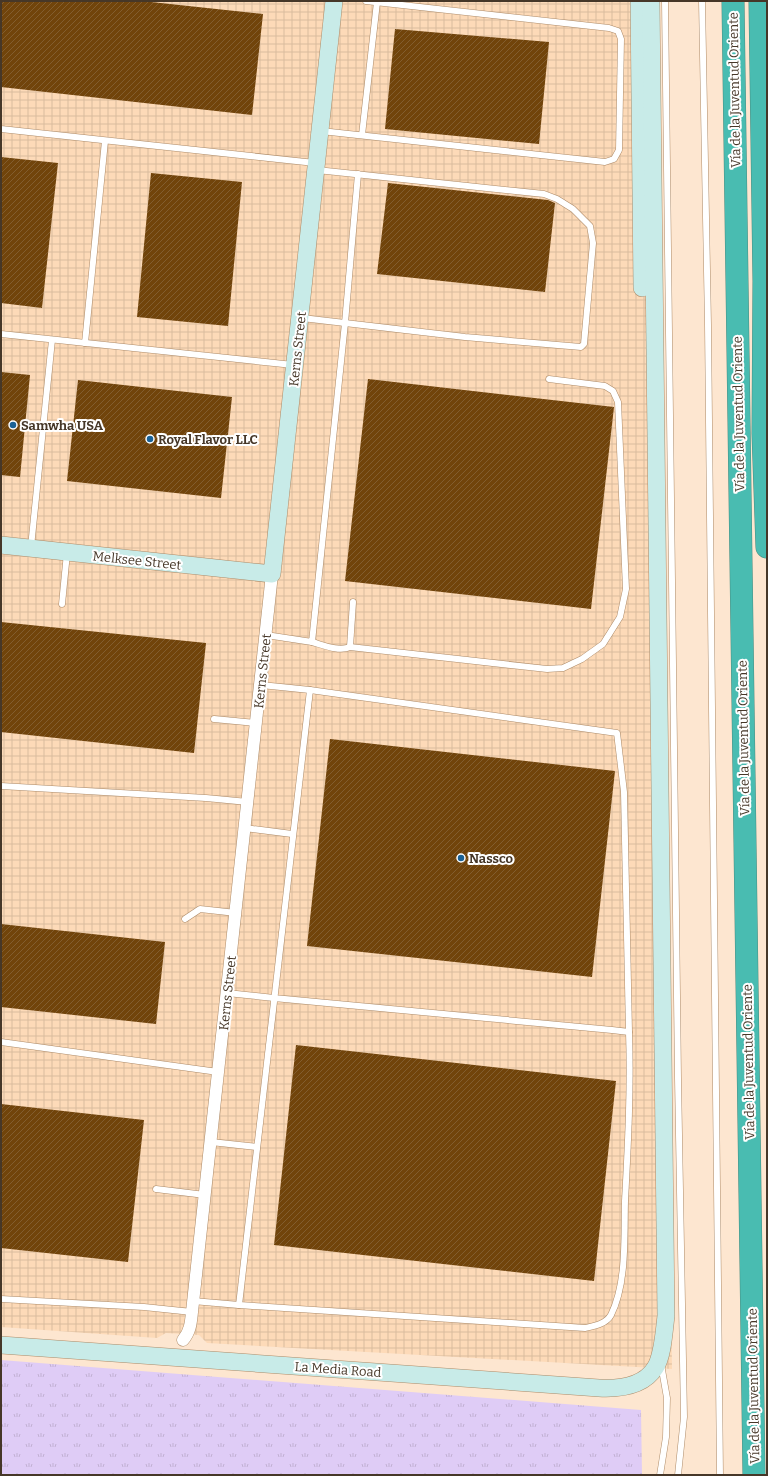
<svg xmlns="http://www.w3.org/2000/svg" width="768" height="1476" viewBox="0 0 768 1476" font-family="Bitter,serif">
	<style>
		.industrial { fill: url(#industrial-grid) }
		.grass { fill: url(#grass-tufts) }
		.building { fill: url(#building-hatch) }
		.lines { fill: none; stroke-linecap: round; stroke-linejoin: round }
		.lane-casing { stroke: #ae8b68; stroke-width: 7 }
		.street-casing { stroke: #ae8b68; stroke-width: 13 }
		.secondary-casing { stroke: #ae8b68; stroke-width: 18 }
		.highway-casing { stroke: #488d81; stroke-width: 23 }
		.lane { stroke: #fff; stroke-width: 6 }
		.street { stroke: #fff; stroke-width: 12 }
		.secondary { stroke: #c8ebe8; stroke-width: 17 }
		.highway { stroke: #49bcb1; stroke-width: 22 }
		.poi-dot { fill: #1a6195; stroke: #fff; stroke-width: 1.5 }
		.labels { text-anchor: middle; stroke-width: 4; stroke-linejoin: round; paint-order: stroke }
		.street-label { font-size: 13px; fill: #463728; stroke: #fff }
		.poi-label { font-size: 13px; font-weight: bold; fill: #463728; stroke: #fff; text-anchor: start }
	</style>
	<defs>
		<pattern id="industrial-grid" width="8" height="8" patternUnits="userSpaceOnUse"><rect width="8" height="8" fill="#fddab8"/><path d="M0 4h8M4 0v8" fill="none" stroke="#dabc9e"/></pattern>
		<pattern id="grass-tufts" width="24" height="20" patternUnits="userSpaceOnUse"><rect width="24" height="20" fill="#dfccf6"/><path d="M3 7l-1-3M5 7V3M7 7l1-3M15 17l-1-3M17 17v-4M19 17l1-3" fill="none" stroke="#c1b0d3"/></pattern>
		<pattern id="building-hatch" width="6" height="6" patternUnits="userSpaceOnUse"><rect width="6" height="6" fill="#71440b"/><path d="M-1 1l2-2M0 6l6-6M5 7l2-2" fill="none" stroke="#825d2f"/></pattern>
	</defs>
	<rect width="100%" height="100%" fill="#fde6d0"/>
	<polygon class="industrial" points="1,1 655,1 672,1369 207,1343 199,1335 166,1333 157,1338 1,1327"/>
	<polygon class="grass" points="1,1360 641,1410 642,1475 1,1475"/>
	<g class="building">
		<polygon points="1,1 142,1 263,14 252,115 1,87"/>
		<polygon points="395,29 549,42 539,144 385,129"/>
		<polygon points="1,157 58,163 42,308 1,303"/>
		<polygon points="151,173 242,182 228,326 137,317"/>
		<polygon points="388,183 548,200 555,203 545,292 377,274"/>
		<polygon points="1,372 30,375 20,477 1,475"/>
		<polygon points="368,379 614,407 591,609 345,581"/>
		<polygon points="78,380 232,397 221,498 67,481"/>
		<polygon points="1,622 206,643 194,753 1,732"/>
		<polygon points="330,739 615,771 592,977 307,946"/>
		<polygon points="1,924 165,942 156,1024 1,1007"/>
		<polygon points="296,1045 616,1081 594,1281 274,1245"/>
		<polygon points="1,1104 144,1120 128,1262 1,1248"/>
	</g>
	<g class="lines">
		<defs>
			<g id="lane">
				<polyline points="665,1 678,1078 684,1417 678,1475"/>
				<polyline points="702,1 708,325 720,1475"/>
				<polyline points="1,129 315,163"/>
				<polyline points="321,131 605,162 614,159 619,150 621,39 618,31 609,28 366,1"/>
				<polyline points="362,135 377,2"/>
				<polyline points="302,318 465,337 581,347 584,344 593,243 590,226 573,209 557,199 544,194 317,170"/>
				<polyline points="1,334 293,365"/>
				<polyline points="85,343 105,141"/>
				<polyline points="31,547 52,340"/>
				<polyline points="62,604 67,553"/>
				<polyline points="266,635 312,642 345,323 358,174"/>
				<path d="M312,642C323,645 339,652 350,647L547,669L563,668L582,659L603,644L620,617L626,589L618,402L613,391L605,386L549,379"/>
				<polyline points="350,647 353,602"/>
				<polyline points="310,690 617,733 624,792 629,1032"/>
				<polyline points="214,719 256,723"/>
				<polyline points="1,786 206,798 248,802"/>
				<polyline points="245,828 292,834"/>
				<polyline points="185,919 200,909 236,913"/>
				<path d="M227,993L274,998L612,1030L629,1032C631,1088 628,1145 625,1201C624,1237 627,1283 611,1315C606,1324 594,1326 585,1328L239,1305C262,1100 285,895 310,690L261,685"/>
				<polyline points="1,1042 218,1072"/>
				<polyline points="211,1142 257,1147"/>
				<polyline points="156,1189 205,1195"/>
				<polyline points="1,1299 144,1307 192,1312"/>
				<polyline points="193,1301 239,1305"/>
				<polyline points="660,1475 666,1437 667,1398 661,1364"/>
			</g>
			<path id="street" d="M183,1340C190,1332 191,1323 192,1312L272,574"/>
			<g id="secondary">
				<polyline points="639,1 642,288"/>
				<polyline points="1,545 272,574 334,1"/>
				<path d="M1,1345L599,1388C619,1389 643,1387 655,1368C663,1356 664,1331 666,1316L651,1"/>
			</g>
			<g id="highway">
				<polyline points="733,1 754,1475"/>
				<polyline points="760,1 764,281 763,433 767,547"/>
			</g>
		</defs>
		<use href="#lane" class="lane-casing"/>
		<use href="#street" class="street-casing"/>
		<use href="#secondary" class="secondary-casing"/>
		<use href="#highway" class="highway-casing"/>
		<use href="#lane" class="lane"/>
		<use href="#street" class="street"/>
		<use href="#secondary" class="secondary"/>
		<use href="#highway" class="highway"/>
	</g>
	<g class="poi-dot">
		<circle cx="13" cy="425" r="4"/>
		<circle cx="150" cy="439" r="4"/>
		<circle cx="461" cy="858" r="4"/>
	</g>
	<g class="labels">
		<g class="street-label">
			<text transform="translate(734 90) rotate(-91)" y="5">Vía de la Juventud Oriente</text>
			<text transform="translate(297 349) rotate(-84)" y="5">Kerns Street</text>
			<text transform="translate(738 414) rotate(-91)" y="5">Vía de la Juventud Oriente</text>
			<text transform="translate(137 560) rotate(6)" y="5">Melksee Street</text>
			<text transform="translate(262 671) rotate(-84)" y="5">Kerns Street</text>
			<text transform="translate(743 738) rotate(-91)" y="5">Vía de la Juventud Oriente</text>
			<text transform="translate(227 993) rotate(-84)" y="5">Kerns Street</text>
			<text transform="translate(748 1062) rotate(-91)" y="5">Vía de la Juventud Oriente</text>
			<text transform="translate(338 1369) rotate(4)" y="5">La Media Road</text>
			<text transform="translate(753 1386) rotate(-91)" y="5">Vía de la Juventud Oriente</text>
		</g>
		<g class="poi-label">
			<text x="21" y="430">Samwha USA</text>
			<text x="158" y="444">Royal Flavor LLC</text>
			<text x="469" y="863">Nassco</text>
		</g>
	</g>
	<rect width="768" height="1476" fill="none" stroke="#463728" stroke-width="4"/>
</svg>
